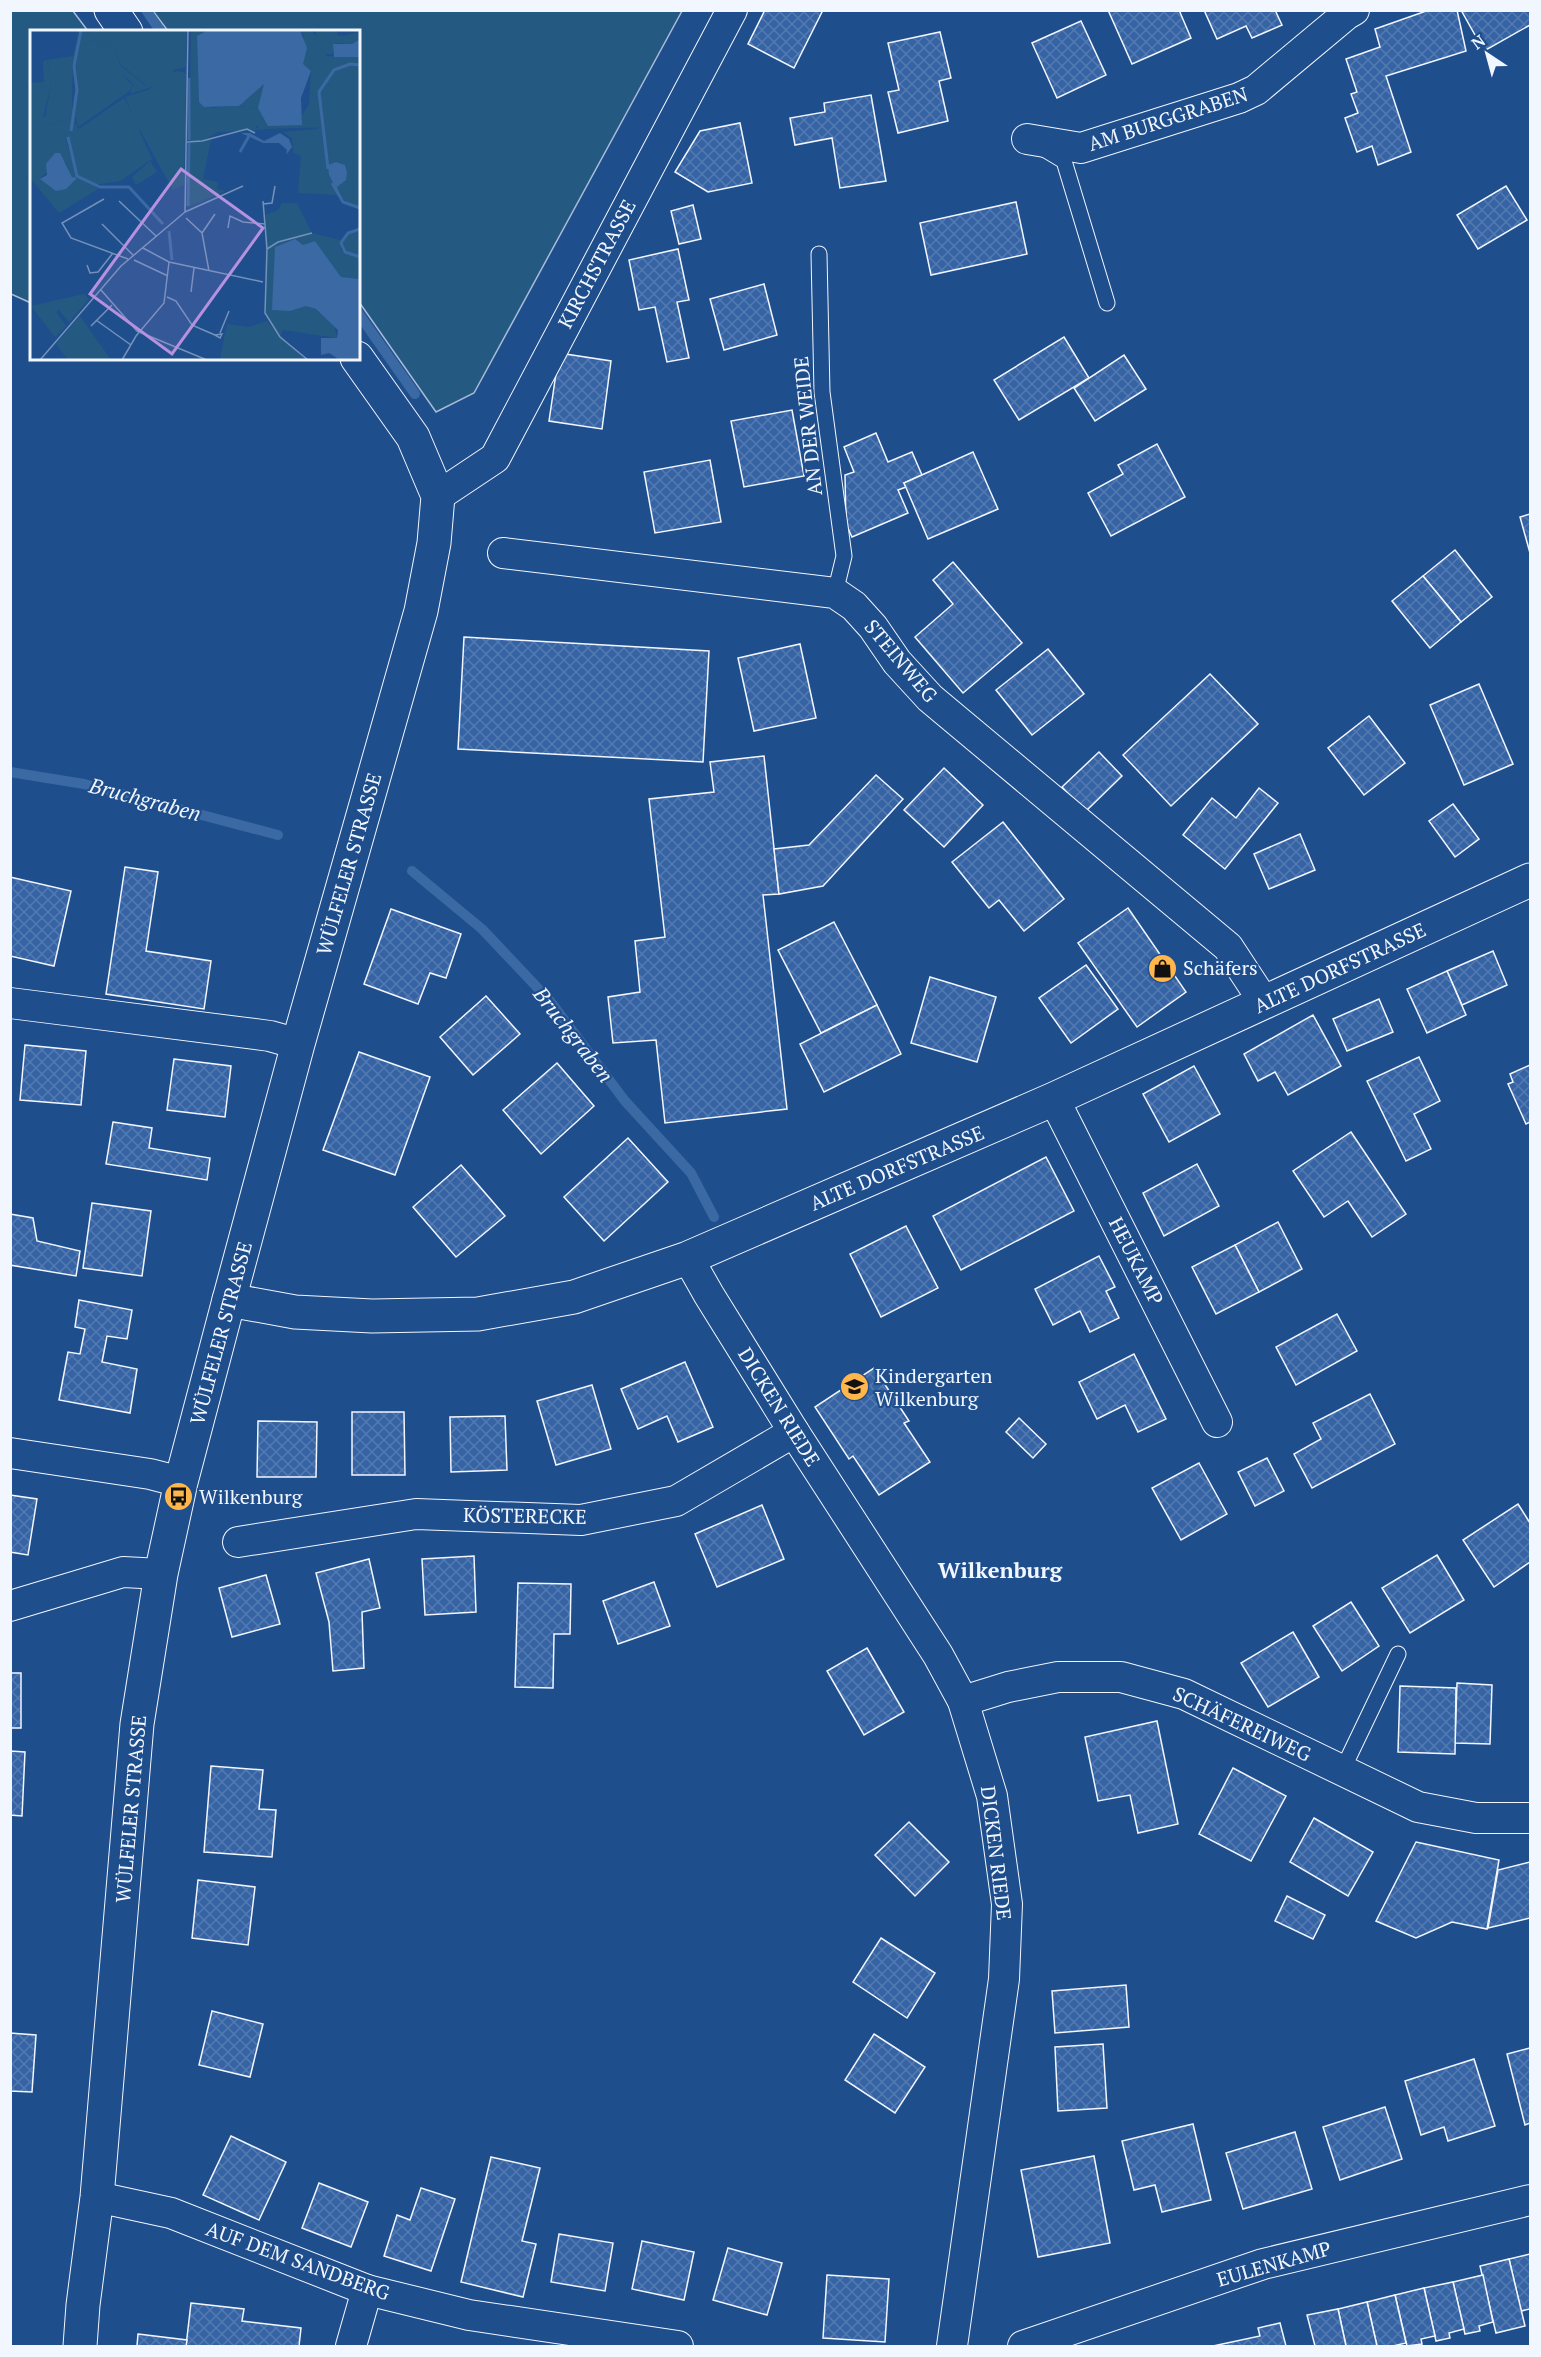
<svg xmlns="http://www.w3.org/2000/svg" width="1541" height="2357" viewBox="0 0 1541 2357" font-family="'PT Serif',serif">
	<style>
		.green { fill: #245a82; stroke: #a8bbd7; stroke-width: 1.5 }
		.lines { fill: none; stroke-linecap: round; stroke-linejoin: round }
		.stream { stroke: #3b69a3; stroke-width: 10 }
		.building { fill: url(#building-cross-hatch); stroke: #f2f6ff; stroke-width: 1.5 }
		.lane-casing { stroke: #f2f6ff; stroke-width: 17 }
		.street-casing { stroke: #f2f6ff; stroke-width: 32 }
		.secondary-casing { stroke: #f2f6ff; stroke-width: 35 }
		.lane { stroke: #1f4e8c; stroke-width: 15 }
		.street { stroke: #1f4e8c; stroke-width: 30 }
		.secondary { stroke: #1f4e8c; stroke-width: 33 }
		.labels { text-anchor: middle; stroke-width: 4.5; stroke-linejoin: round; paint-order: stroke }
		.street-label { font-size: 20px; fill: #f2f6ff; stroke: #1f4e8c }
		.poi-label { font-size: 20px; fill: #f2f6ff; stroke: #1f4e8c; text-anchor: start }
		.water-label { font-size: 21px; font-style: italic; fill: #f2f6ff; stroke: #1f4e8c }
		.quarter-label { font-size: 22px; font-weight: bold; fill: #f2f6ff; stroke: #1f4e8c }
		.inset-river { fill: none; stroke: #3b69a3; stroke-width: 3 }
		.inset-road { fill: none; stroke: #7391ba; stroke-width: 1.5 }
		.view { fill: #b691df; fill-opacity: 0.15; stroke: #b691df; stroke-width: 3 }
		.inset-edge { fill: none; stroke: #f2f6ff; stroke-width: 3 }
	</style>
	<defs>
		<pattern id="building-cross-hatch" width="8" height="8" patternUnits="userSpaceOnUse" patternTransform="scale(1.5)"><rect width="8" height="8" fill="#3563a3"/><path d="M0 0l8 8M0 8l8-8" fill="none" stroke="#537ab1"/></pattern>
	</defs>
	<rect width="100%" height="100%" fill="#1f4e8c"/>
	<g class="green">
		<polygon points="10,11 73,11 88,31 32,32 31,303 11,294"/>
		<polygon points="153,11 682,11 474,393 436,412 359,302 358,32 168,31"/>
	</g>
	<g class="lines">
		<g class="stream">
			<polyline points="146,10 161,32"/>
			<polyline points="358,313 415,394"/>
			<polyline points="10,772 84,784 278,835"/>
			<polyline points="412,871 482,929 550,1001 625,1101 691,1173 714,1217"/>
		</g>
	</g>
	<g class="building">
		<polygon points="765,10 823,10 794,68 748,44"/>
		<polygon points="1108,10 1179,10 1191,38 1132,64"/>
		<polygon points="1204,10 1275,10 1282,25 1252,38 1246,26 1217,39"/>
		<polygon points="1429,10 1457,10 1466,51 1386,76 1411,152 1378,165 1372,146 1357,152 1345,118 1358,113 1351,94 1357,92 1346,59 1380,47 1375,29"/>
		<polygon points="1461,10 1530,10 1530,25 1484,51"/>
		<polygon points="1081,21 1106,75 1057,98 1032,43"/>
		<polygon points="940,32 951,78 939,81 948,121 898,133 888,92 899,90 888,43"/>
		<polygon points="871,95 886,181 840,188 832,138 795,145 790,118 825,112 824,103"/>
		<polygon points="740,123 752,183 708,192 675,172 700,131"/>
		<polygon points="1506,186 1527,220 1478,249 1457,215"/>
		<polygon points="1016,202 1027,254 931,275 920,223"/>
		<polygon points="693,205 701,239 679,244 671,211"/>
		<polygon points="678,249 689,300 677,302 689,358 667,362 655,307 639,310 629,260"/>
		<polygon points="764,284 777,335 724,350 710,299"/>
		<polygon points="1064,337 1089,378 1019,420 994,380"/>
		<polygon points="559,353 611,361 602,429 549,421"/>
		<polygon points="1124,355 1146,389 1095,421 1074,388"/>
		<polygon points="792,410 804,476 744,487 731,421"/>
		<polygon points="876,433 888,462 912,452 922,475 904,483 906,487 898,490 908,513 852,537 846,524 845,475 854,472 844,447"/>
		<polygon points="1157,444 1185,497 1111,536 1088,493 1123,474 1118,465"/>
		<polygon points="973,452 998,509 928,539 904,483"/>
		<polygon points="710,460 721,522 655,533 644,472"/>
		<polygon points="1530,514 1530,553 1520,517"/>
		<polygon points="1455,550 1492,597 1461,622 1423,576"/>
		<polygon points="953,562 1022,643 963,693 915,637 953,604 933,580"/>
		<polygon points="1423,576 1461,622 1430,648 1392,601"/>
		<polygon points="464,637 709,651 703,762 458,749"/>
		<polygon points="800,644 816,718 754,731 738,658"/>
		<polygon points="1048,649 1084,694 1032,735 996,690"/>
		<polygon points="1210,674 1258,724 1171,806 1123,755"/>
		<polygon points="1479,684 1513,764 1464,785 1430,705"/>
		<polygon points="1369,716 1405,763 1364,795 1328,748"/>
		<polygon points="1099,752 1122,776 1085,812 1062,787"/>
		<polygon points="764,756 779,894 763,895 787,1109 665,1123 656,1040 613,1043 608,997 640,992 635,941 665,937 649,799 714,792 710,762"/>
		<polygon points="944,768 983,805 944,847 904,810"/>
		<polygon points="876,775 903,799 823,886 779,894 774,849 809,845"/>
		<polygon points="1259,788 1278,803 1225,869 1183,835 1212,798 1236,818"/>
		<polygon points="1453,804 1479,839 1455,857 1429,821"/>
		<polygon points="1003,822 1064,899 1024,931 999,900 989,908 952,862"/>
		<polygon points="1300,834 1315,870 1269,889 1254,854"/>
		<polygon points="125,867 158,872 146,951 211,961 204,1009 106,994"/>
		<polygon points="10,877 71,891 54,966 10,956"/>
		<polygon points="1128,908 1186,992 1137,1027 1078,943"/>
		<polygon points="391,909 461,934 446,978 430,973 418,1004 364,984"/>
		<polygon points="834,922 877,1005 821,1033 778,950"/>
		<polygon points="1493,951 1507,985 1462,1005 1447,971"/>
		<polygon points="1086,965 1118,1009 1071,1043 1039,998"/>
		<polygon points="1447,971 1466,1015 1427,1033 1407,989"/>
		<polygon points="930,977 996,997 977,1062 911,1043"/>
		<polygon points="486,996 520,1034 473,1075 440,1037"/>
		<polygon points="1379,999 1393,1032 1347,1051 1333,1019"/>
		<polygon points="877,1005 901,1054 824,1092 800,1044"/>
		<polygon points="1313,1015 1341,1066 1288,1095 1275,1072 1258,1081 1244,1054"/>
		<polygon points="25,1045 86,1051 81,1105 20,1100"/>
		<polygon points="359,1052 430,1077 395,1175 323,1150"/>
		<polygon points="1419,1057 1440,1101 1414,1114 1431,1149 1406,1161 1367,1081"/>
		<polygon points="174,1059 231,1066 225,1117 167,1110"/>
		<polygon points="557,1063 594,1106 541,1154 503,1110"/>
		<polygon points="1530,1065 1530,1122 1526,1124 1508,1084 1513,1082 1510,1074"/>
		<polygon points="1194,1066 1220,1114 1169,1142 1143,1094"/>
		<polygon points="113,1122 152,1128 149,1148 210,1158 207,1180 106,1164"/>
		<polygon points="1351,1132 1406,1214 1372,1237 1348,1201 1324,1217 1293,1171"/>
		<polygon points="628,1138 668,1182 604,1241 564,1197"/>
		<polygon points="1046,1157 1074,1211 961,1270 933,1216"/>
		<polygon points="1197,1164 1219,1206 1164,1236 1143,1193"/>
		<polygon points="461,1165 505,1216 456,1257 413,1207"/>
		<polygon points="92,1203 151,1211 142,1276 83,1268"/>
		<polygon points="10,1214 33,1218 37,1241 80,1251 76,1276 10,1265"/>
		<polygon points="1278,1222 1302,1269 1259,1292 1235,1245"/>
		<polygon points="906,1226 938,1288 881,1317 850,1254"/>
		<polygon points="1235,1245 1259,1292 1216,1314 1192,1267"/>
		<polygon points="1099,1256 1115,1287 1106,1291 1119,1318 1090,1332 1080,1311 1053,1325 1035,1289"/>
		<polygon points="79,1300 132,1310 127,1339 107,1336 102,1362 137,1369 130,1413 59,1400 68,1352 80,1354 85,1329 75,1327"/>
		<polygon points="1337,1314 1357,1351 1296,1385 1276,1347"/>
		<polygon points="1134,1354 1166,1419 1138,1432 1125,1405 1097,1419 1079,1382"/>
		<polygon points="685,1362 713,1427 678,1442 667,1416 638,1429 621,1389"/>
		<polygon points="874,1368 909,1421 904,1423 930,1462 879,1495 853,1456 849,1459 815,1407"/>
		<polygon points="592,1385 611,1449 556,1465 537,1401"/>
		<polygon points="1370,1394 1395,1444 1312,1488 1294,1454 1321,1439 1313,1423"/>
		<polygon points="352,1412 404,1412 405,1475 352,1475"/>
		<polygon points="505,1416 507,1470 451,1472 450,1417"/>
		<polygon points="1019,1418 1046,1444 1033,1458 1006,1432"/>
		<polygon points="258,1421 317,1422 316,1477 257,1477"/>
		<polygon points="1267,1458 1284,1491 1255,1506 1238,1472"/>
		<polygon points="1199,1463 1227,1514 1181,1540 1152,1488"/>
		<polygon points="10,1495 37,1499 28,1555 10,1552"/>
		<polygon points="1518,1504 1530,1523 1530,1562 1494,1587 1463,1540"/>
		<polygon points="762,1505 784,1559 717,1587 695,1534"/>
		<polygon points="1437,1555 1464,1600 1410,1633 1382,1588"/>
		<polygon points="474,1556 476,1612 425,1615 422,1559"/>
		<polygon points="369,1559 380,1608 362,1612 364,1668 333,1671 329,1622 316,1573"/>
		<polygon points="266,1575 280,1624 232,1637 219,1588"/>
		<polygon points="654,1582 670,1626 618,1644 603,1601"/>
		<polygon points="518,1583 571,1584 570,1634 554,1634 553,1688 515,1687"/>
		<polygon points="1351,1602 1379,1646 1342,1671 1313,1626"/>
		<polygon points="1293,1632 1319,1677 1268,1707 1241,1663"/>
		<polygon points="867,1648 904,1712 864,1735 827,1671"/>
		<rect x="10" y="1673" width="11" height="55"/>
		<polygon points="1457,1683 1492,1685 1490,1744 1455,1743"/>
		<polygon points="1400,1686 1456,1688 1455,1754 1398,1752"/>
		<polygon points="1157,1721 1178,1824 1138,1833 1130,1795 1098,1801 1085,1737"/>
		<polygon points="10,1751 25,1752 22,1816 10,1815"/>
		<polygon points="211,1766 263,1770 259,1809 276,1810 272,1857 204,1852"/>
		<polygon points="1233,1768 1286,1796 1251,1861 1199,1834"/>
		<polygon points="1314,1818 1373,1852 1348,1896 1290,1862"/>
		<polygon points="909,1822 949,1862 915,1896 875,1855"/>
		<polygon points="1416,1842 1499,1860 1487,1929 1452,1922 1416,1938 1376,1921"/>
		<polygon points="1530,1862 1530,1918 1488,1928 1498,1870"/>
		<polygon points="198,1880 255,1887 248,1945 192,1938"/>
		<polygon points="1287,1896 1325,1915 1313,1939 1275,1921"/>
		<polygon points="881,1938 935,1973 907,2018 853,1982"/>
		<polygon points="1126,1985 1129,2027 1055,2033 1052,1991"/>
		<polygon points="212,2011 263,2024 250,2077 199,2065"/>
		<polygon points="10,2033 36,2035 32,2092 10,2091"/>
		<polygon points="874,2034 925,2067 895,2113 845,2080"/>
		<polygon points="1103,2044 1107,2108 1058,2111 1055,2047"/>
		<polygon points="1530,2048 1530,2123 1525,2125 1507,2054"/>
		<polygon points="1474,2059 1495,2126 1448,2141 1444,2127 1421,2135 1405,2081"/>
		<polygon points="1385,2107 1402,2159 1340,2180 1323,2127"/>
		<polygon points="1193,2124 1211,2200 1162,2212 1155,2185 1134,2190 1122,2141"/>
		<polygon points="1295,2132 1312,2189 1243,2209 1226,2153"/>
		<polygon points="231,2136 286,2162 259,2220 203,2195"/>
		<polygon points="1094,2156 1110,2243 1038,2257 1021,2170"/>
		<polygon points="491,2157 540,2168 522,2241 536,2244 523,2297 461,2282"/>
		<polygon points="319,2183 368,2202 351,2247 302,2228"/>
		<polygon points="421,2188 455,2199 431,2271 384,2256 397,2215 410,2220"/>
		<polygon points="559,2234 613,2243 605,2291 551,2282"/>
		<polygon points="642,2241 694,2252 684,2300 632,2289"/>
		<polygon points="728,2248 782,2263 767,2315 713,2300"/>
		<polygon points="1530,2254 1530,2309 1521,2311 1509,2259"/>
		<polygon points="1509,2259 1525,2326 1496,2333 1480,2266"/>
		<polygon points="827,2275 889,2279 885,2342 823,2338"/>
		<polygon points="1483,2275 1493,2322 1479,2326 1480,2331 1465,2334 1453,2282"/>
		<polygon points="1453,2282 1464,2329 1449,2333 1450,2338 1436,2341 1424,2288"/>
		<polygon points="1424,2288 1435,2336 1421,2339 1422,2344 1407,2346 1395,2295"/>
		<polygon points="1395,2295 1406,2343 1393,2346 1377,2346 1367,2302"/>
		<polygon points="1367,2302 1377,2346 1346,2346 1338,2309"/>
		<polygon points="191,2303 244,2309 242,2321 301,2328 299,2346 186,2346"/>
		<polygon points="1338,2309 1346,2346 1315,2346 1307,2315"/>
		<polygon points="1280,2323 1286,2346 1213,2346 1260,2336 1258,2328"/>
		<polygon points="138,2334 187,2340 186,2346 137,2346"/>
	</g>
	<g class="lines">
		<defs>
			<g id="lane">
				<polyline points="1044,149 1064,161 1107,303"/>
				<polyline points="819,254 822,392 844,556 835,593"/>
				<polyline points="1342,1771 1398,1654"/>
			</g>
			<g id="street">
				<polyline points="1027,139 1081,148 1239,98 1256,90 1347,14 1354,10"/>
				<polyline points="438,496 495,458 732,10"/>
				<polyline points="503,553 835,593 854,606 873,627 897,662 930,698 1228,947 1264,1002"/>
				<polyline points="10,1003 270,1036 298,1044"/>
				<polyline points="1054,1099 1217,1422"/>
				<polyline points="688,1258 709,1295 794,1432 938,1655 963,1701 992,1796 1007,1904 1004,1979 952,2346"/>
				<polyline points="10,1453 150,1474 181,1482"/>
				<polyline points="238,1542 416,1514 581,1520 676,1501 794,1432"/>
				<polyline points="10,1606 123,1572 161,1574"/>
				<polyline points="963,1701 1008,1687 1058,1677 1121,1677 1184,1694 1418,1807 1476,1818 1530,1818"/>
				<polyline points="97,2197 171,2213 367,2290 469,2315 678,2346"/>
				<polyline points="351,2346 367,2290"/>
				<polyline points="1023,2346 1263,2264 1530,2200"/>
			</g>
			<g id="secondary">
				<polyline points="111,10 126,32"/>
				<polyline points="229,1300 295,1312 372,1316 478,1314 574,1297 688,1258 1054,1099 1530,880"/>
				<polyline points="80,2346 83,2305 97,2197 137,1724 161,1574 181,1482 229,1300 298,1044 421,611 434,543 438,496 413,437 357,358"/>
			</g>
		</defs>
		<use href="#lane" class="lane-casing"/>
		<use href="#street" class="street-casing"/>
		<use href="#secondary" class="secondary-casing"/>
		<use href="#lane" class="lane"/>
		<use href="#street" class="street"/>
		<use href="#secondary" class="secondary"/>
	</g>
	<defs>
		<symbol id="shop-disc" viewBox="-11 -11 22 22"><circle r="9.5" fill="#ffb74d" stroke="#1f4e8c"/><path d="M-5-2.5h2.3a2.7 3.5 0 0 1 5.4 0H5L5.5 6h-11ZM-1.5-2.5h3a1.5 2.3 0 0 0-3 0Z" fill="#111"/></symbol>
		<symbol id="school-disc" viewBox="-11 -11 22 22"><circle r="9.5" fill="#ffb74d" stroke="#1f4e8c"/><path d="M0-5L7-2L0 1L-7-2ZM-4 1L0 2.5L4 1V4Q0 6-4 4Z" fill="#111"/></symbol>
		<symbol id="bus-disc" viewBox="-11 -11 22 22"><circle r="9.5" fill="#ffb74d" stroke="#1f4e8c"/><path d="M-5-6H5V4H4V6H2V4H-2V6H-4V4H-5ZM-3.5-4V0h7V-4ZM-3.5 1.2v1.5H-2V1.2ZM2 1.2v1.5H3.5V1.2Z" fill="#111"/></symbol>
	</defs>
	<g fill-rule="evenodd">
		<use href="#shop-disc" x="1146" y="952" width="33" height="33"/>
		<use href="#school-disc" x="838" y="1370" width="33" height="33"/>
		<use href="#bus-disc" x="162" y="1480" width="33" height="33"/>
	</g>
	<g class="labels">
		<g class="street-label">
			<text transform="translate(1168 119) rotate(-18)" y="7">AM BURGGRABEN</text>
			<text transform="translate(597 264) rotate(-62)" y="7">KIRCHSTRASSE</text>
			<text transform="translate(808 426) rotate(-96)" y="7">AN DER WEIDE</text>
			<text transform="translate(901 661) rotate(50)" y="7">STEINWEG</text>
			<text transform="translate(349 864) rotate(-74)" y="7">WÜLFELER STRASSE</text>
			<text transform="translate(1340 968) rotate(-25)" y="7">ALTE DORFSTRASSE</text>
			<text transform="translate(897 1168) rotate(-23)" y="7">ALTE DORFSTRASSE</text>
			<text transform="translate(1136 1261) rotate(63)" y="7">HEUKAMP</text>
			<text transform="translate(221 1333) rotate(-75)" y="7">WÜLFELER STRASSE</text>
			<text transform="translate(779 1407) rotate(58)" y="7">DICKEN RIEDE</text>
			<text transform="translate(525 1516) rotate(1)" y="7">KÖSTERECKE</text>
			<text transform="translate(1242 1724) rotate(25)" y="7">SCHÄFEREIWEG</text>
			<text transform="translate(131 1809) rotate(-85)" y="7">WÜLFELER STRASSE</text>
			<text transform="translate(996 1853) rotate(83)" y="7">DICKEN RIEDE</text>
			<text transform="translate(298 2261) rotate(20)" y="7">AUF DEM SANDBERG</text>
			<text transform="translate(1274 2264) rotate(-16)" y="7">EULENKAMP</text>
		</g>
		<g class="poi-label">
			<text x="1183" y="975">Schäfers</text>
			<text x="875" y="1383">Kindergarten<tspan x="875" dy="23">Wilkenburg</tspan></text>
			<text x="199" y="1504">Wilkenburg</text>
		</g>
		<g class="water-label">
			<text transform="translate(145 800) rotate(15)" y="7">Bruchgraben</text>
			<text transform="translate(573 1035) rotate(52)" y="7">Bruchgraben</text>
		</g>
		<g class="quarter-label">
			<text x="1000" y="1578">Wilkenburg</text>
		</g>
	</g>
	<g transform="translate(30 30)">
		<rect width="330" height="330" fill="#1f4e8c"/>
		<path d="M57,0H157L156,32L116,55L90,34L83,15L62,8ZM285,0H297L306,13L302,24H293ZM61,11L78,16L96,49L105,57L48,97L45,82L50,58L45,32L51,16ZM43,26L42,82L15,88L21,55L17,30ZM330,36V179L306,165L268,163L271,126L263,123L262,108L253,102L288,99L285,73L303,39ZM146,41L156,43L154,155L143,160L106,93L122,129L90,151L64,155L68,159L29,183L0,148V99L42,88L40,101L34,105L45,138L38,113L49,99L94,68L104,88L95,67L118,60ZM36,133L42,147L10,148L20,140ZM209,76L225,78L239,99L229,100L228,96L159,100L160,79ZM181,109L173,149L188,152L187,159L196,161L158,177L159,113ZM120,131L127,142L106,155L102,147ZM252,173H267L282,203L310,210L330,196V227L316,223L310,214L312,222L330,228V249L311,247L285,211L273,215L265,209L245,217L260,281L276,276L286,279L304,294L307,308L253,300L250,305L236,285L235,185L248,180ZM236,291L276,330H190L197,294L219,297Z" fill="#245a82" fill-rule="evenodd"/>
		<path d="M49,0H57L62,8L83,15L90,35L115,55L151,32H156V37L143,40V44L128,55L100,64L104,55L88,39L78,16L61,11L51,16L45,32L50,58L45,92L49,100L37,114L34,104L40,100L42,88L0,99V53L14,52L13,31L17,30L21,55L13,87L42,81L45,57L42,31ZM161,0H178L167,6L169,72L183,79H160ZM270,0H280L290,9L296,26L330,27V40H315L294,59L295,97L239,99L225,78L209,76L234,54L272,94V85L279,74L281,41L273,34L274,6ZM297,0H307V5L312,6L330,2V9L322,14L306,13ZM222,93L229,100L188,102L172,111H159V100ZM298,111L310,119L326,151L311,153L314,152L307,132L298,135Z" fill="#245a82"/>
		<path d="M54,264L59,269L39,292L29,280L26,282L36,296L25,307L1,276Z" fill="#245a82"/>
		<path d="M50,286L81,330H38L26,314Z" fill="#245a82"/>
		<path d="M178,0H270L277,18L273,34L281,41L271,68L272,95L238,96L228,78L234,54L209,76L174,77L169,72L167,6ZM330,9V27H304L303,14H322ZM211,103H220L234,111L250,103L259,109L262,117L256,125L257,120L249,113H233ZM25,123H30L42,147L47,148L36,159L26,161L10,149L17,145L16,134ZM306,132L315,135L317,143L316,150L307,157L312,169L299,145L298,135ZM265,209L273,215L285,211L311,247L330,249V330H310L299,323L291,325V308H307L308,300L286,279L276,276L260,281L242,280L245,217Z" fill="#3b69a3"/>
		<path class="inset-river" d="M41,101L47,60L44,36L51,0M38,107L47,146L70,157H99L133,194M159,110V48M210,122L220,104M298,139L289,62L304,40L320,34L330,35M302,153L313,172L330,178M158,176L159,113M330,199L318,203L311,213L315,222L330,227M139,201L142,230"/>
		<path class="inset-road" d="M157,112L172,111L217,99L225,103M74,169L32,193L41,208L98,229M89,171L126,206M233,171L237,219L235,283L250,307L278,330M233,174L242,173L245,156M155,182L213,156M156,188L172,203L179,241M72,194L103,225M198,198L200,186L213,192L235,194M172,203L185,184M113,218L139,232L233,252M237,219L248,212L282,203M104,230L138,246M57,235L60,243L68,242L83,223M71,260L107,301L177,330M161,262L164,238M137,267L146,271L162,295L171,299L185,305L190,308L192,304L185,305M66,290L101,315M61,296L82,275M190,303L199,281M10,330L91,236L155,182L158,0M92,330L106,306L134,273L139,232"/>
		<path class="view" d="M151,139L233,198L142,324L60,264Z"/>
		<rect width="330" height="330" class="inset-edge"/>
	</g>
	<rect width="1541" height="2357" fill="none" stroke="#f2f6ff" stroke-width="24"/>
	<g transform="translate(1487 54) rotate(324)" stroke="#1f4e8c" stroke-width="4.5" paint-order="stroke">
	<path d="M0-4.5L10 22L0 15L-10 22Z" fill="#f2f6ff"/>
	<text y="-9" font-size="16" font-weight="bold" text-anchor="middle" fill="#f2f6ff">N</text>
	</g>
</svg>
